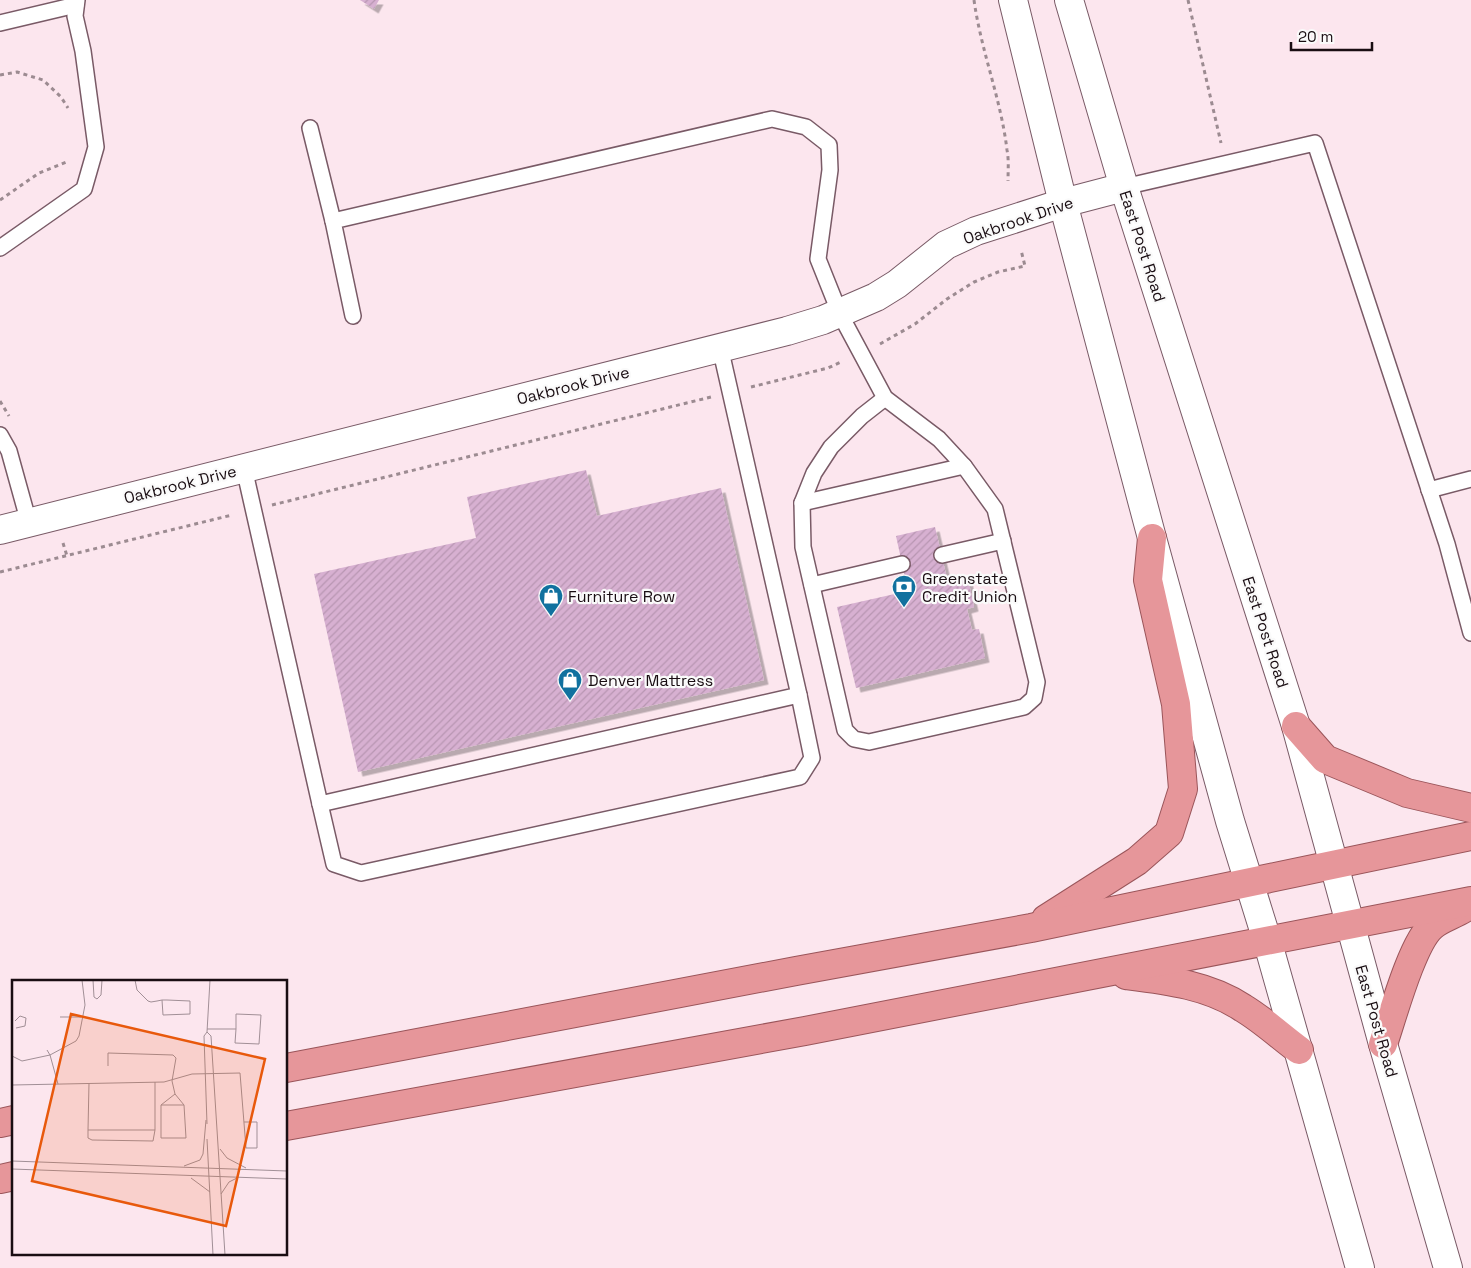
<svg xmlns="http://www.w3.org/2000/svg" width="1471" height="1268" viewBox="0 0 1471 1268" font-family="'Space Grotesk',sans-serif">
	<style>
		.building { fill: url(#building-hatch); filter: url(#shadow) }
		.lines { fill: none; stroke-linecap: round; stroke-linejoin: round }
		.service-casing { stroke: #795a66; stroke-width: 18 }
		.minor-casing { stroke: #795a66; stroke-width: 30 }
		.secondary-casing { stroke: #795a66; stroke-width: 30 }
		.trunk-casing { stroke: #9a555a; stroke-width: 30 }
		.path { stroke: #9c8b91; stroke-width: 3; stroke-dasharray: 4 4; stroke-linecap: butt }
		.service { stroke: #fff; stroke-width: 15 }
		.minor { stroke: #fff; stroke-width: 28 }
		.secondary { stroke: #fff; stroke-width: 28 }
		.trunk { stroke: #e6969a; stroke-width: 28 }
		.labels { text-anchor: middle; stroke-width: 4.5; stroke-linejoin: round; paint-order: stroke }
		.street-label { font-size: 16px; fill: #190d12; stroke: #fafafa }
		.poi-label { font-size: 16px; fill: #190d12; stroke: #fafafa; text-anchor: start }
		.inset-road { fill: none; stroke: #a18f96; stroke-width: 1 }
		.view { fill: #e8590c; fill-opacity: 0.15; stroke: #e8590c; stroke-width: 2.5 }
		.inset-edge { fill: none; stroke: #190d12; stroke-width: 2.5 }
	</style>
	<defs>
		<pattern id="building-hatch" width="6" height="6" patternUnits="userSpaceOnUse" patternTransform="scale(1.25)"><rect width="6" height="6" fill="#d7b0d1"/><path d="M-1 1l2-2M0 6l6-6M5 7l2-2" fill="none" stroke="#b896b2"/></pattern>
		<filter id="shadow"><feDropShadow dx="4.5" dy="4.5" stdDeviation="0" flood-color="#0004"/></filter>
	</defs>
	<rect width="100%" height="100%" fill="#fce6ee"/>
	<g class="building">
		<polygon points="360,0 379,0 374,9"/>
		<polygon points="586,470 597,516 721,488 764,680 358,772 314,574 476,538 467,497"/>
		<polygon points="935,527 948,583 968,579 974,607 967,609 972,630 979,629 985,658 856,688 837,607 908,591 896,536"/>
	</g>
	<g class="lines">
		<defs>
			<g id="service">
				<polyline points="0,23 76,5"/>
				<polyline points="310,128 333,221"/>
				<polyline points="1124,187 1315,143 1447,544 1471,633"/>
				<polyline points="0,248 84,189 96,147 83,51 75,16 77,0"/>
				<polyline points="353,316 333,221 772,119 806,127 829,145 830,170 818,259 840,314 885,398 939,439 964,466 802,503"/>
				<polyline points="885,398 862,416 831,447 814,473 802,503 803,547 845,730 854,739 869,742 1024,707 1034,698 1037,682 995,509 964,466"/>
				<polyline points="0,435 9,451 29,523"/>
				<polyline points="244,468 320,804 799,695 720,347"/>
				<polyline points="1429,490 1471,479"/>
				<polyline points="942,555 1003,541"/>
				<polyline points="812,585 902,564"/>
				<polyline points="320,804 334,864 361,873 800,777 812,758 799,695"/>
			</g>
			<polyline id="minor" points="0,530 787,331 823,320 876,297 897,284 946,245 976,231 1063,203 1124,187"/>
			<g id="secondary">
				<polyline points="1013,0 1063,203 1152,538 1230,821 1267,940 1360,1268"/>
				<polyline points="1069,0 1124,187 1296,726 1383,1044 1448,1268"/>
			</g>
			<g id="trunk">
				<polyline points="1296,726 1325,759 1407,793 1471,808"/>
				<polyline points="1046,919 1137,861 1169,833 1183,789 1176,704 1148,580 1152,538"/>
				<path d="M1126,975C1166,980 1209,985 1243,1008C1263,1020 1280,1036 1299,1050"/>
				<path d="M1383,1044C1392,1018 1412,943 1432,926C1440,919 1453,915 1463,909"/>
				<polyline points="286,1068 796,971 1031,928 1471,836"/>
				<polyline points="0,1123 14,1120"/>
				<polyline points="286,1126 805,1031 1471,901"/>
				<polyline points="0,1179 14,1176"/>
			</g>
		</defs>
		<use href="#service" class="service-casing"/>
		<use href="#minor" class="minor-casing"/>
		<use href="#secondary" class="secondary-casing"/>
		<use href="#trunk" class="trunk-casing"/>
		<g class="path">
			<path d="M974,0C981,51 1001,99 1007,150C1009,160 1008,171 1008,181"/>
			<polyline points="1188,0 1221,143"/>
			<polyline points="0,75 17,72 43,80 61,97 68,108"/>
			<polyline points="0,200 39,173 69,161"/>
			<polyline points="880,344 915,324 947,299 974,282 998,272 1025,266 1021,250"/>
			<polyline points="751,387 828,368 843,361"/>
			<polyline points="0,401 9,416"/>
			<polyline points="272,505 711,397"/>
			<polyline points="63,543 67,556"/>
			<polyline points="0,572 232,515"/>
		</g>
		<use href="#service" class="service"/>
		<use href="#minor" class="minor"/>
		<use href="#secondary" class="secondary"/>
		<use href="#trunk" class="trunk"/>
	</g>
	<defs>
		<symbol id="bank-pin" viewBox="-11 -11 22 30"><path d="M0 17L-7.5 6A9.5 9.5 0 1 1 7.5 6Z" fill="#11719f" stroke="#fafafa"/><path d="M-6-4H6V4H-6ZM0-2.3a2.3 2.3 0 1 0 0 4.6a2.3 2.3 0 1 0 0-4.6Z" fill="#fff"/></symbol>
		<symbol id="shop-pin" viewBox="-11 -11 22 30"><path d="M0 17L-7.5 6A9.5 9.5 0 1 1 7.5 6Z" fill="#11719f" stroke="#fafafa"/><path d="M-5-2.5h2.3a2.7 3.5 0 0 1 5.4 0H5L5.5 6h-11ZM-1.5-2.5h3a1.5 2.3 0 0 0-3 0Z" fill="#fff"/></symbol>
	</defs>
	<g fill-rule="evenodd">
		<use href="#bank-pin" x="890" y="573" width="28" height="38"/>
		<use href="#shop-pin" x="537" y="582" width="28" height="38"/>
		<use href="#shop-pin" x="556" y="666" width="28" height="38"/>
	</g>
	<g class="labels">
		<g class="street-label">
			<text transform="translate(1018 220) rotate(-19)" y="6">Oakbrook Drive</text>
			<text transform="translate(1143 246) rotate(72)" y="6">East Post Road</text>
			<text transform="translate(573 385) rotate(-14)" y="6">Oakbrook Drive</text>
			<text transform="translate(180 484) rotate(-14)" y="6">Oakbrook Drive</text>
			<text transform="translate(1266 632) rotate(72)" y="6">East Post Road</text>
			<text transform="translate(1377 1021) rotate(74)" y="6">East Post Road</text>
		</g>
		<g class="poi-label">
			<text x="922" y="584">Greenstate<tspan x="922" dy="18">Credit Union</tspan></text>
			<text x="568" y="602">Furniture Row</text>
			<text x="588" y="686">Denver Mattress</text>
		</g>
	</g>
	<g transform="translate(12 980)">
		<rect width="275" height="275" fill="#fce6ee"/>
		<path class="inset-road" d="M81,0L82,17L85,19L89,15L90,0M123,0L125,10L136,21L139,22L145,21L150,20H155L178,21V34L151,35L150,20M48,37H69M3,41L8,36L14,38L13,46L4,48M195,49H224V34L249,35L247,64L223,63L224,49M195,52L198,0M35,70L38,75L64,61L67,56L73,25L70,0M0,76L10,81L38,75L46,104M96,86V73L161,75L164,78L160,101L163,114L172,125H149M77,103L76,150H143V102M0,105L152,102L180,94L228,93L234,168H245V142H232M163,114L149,125V158H174L172,125M195,144L192,56L195,52L199,56L213,275M76,150V158L80,160L141,161L143,150M195,159L201,275M208,169L215,178L234,188M0,181L275,191M172,186L188,180L191,174L194,140M0,189L275,199M179,198L198,212M209,214L217,202L225,198"/>
		<path class="view" d="M59,34L253,79L214,246L20,201Z"/>
		<rect width="275" height="275" class="inset-edge"/>
	</g>
	<path d="M1291 42v8h81v-8" fill="none" stroke="#190d12" stroke-width="2.5"/>
	<text x="1298" y="42" font-size="15" fill="#190d12" stroke="#fafafa" stroke-width="4" paint-order="stroke">20 m</text>
</svg>
